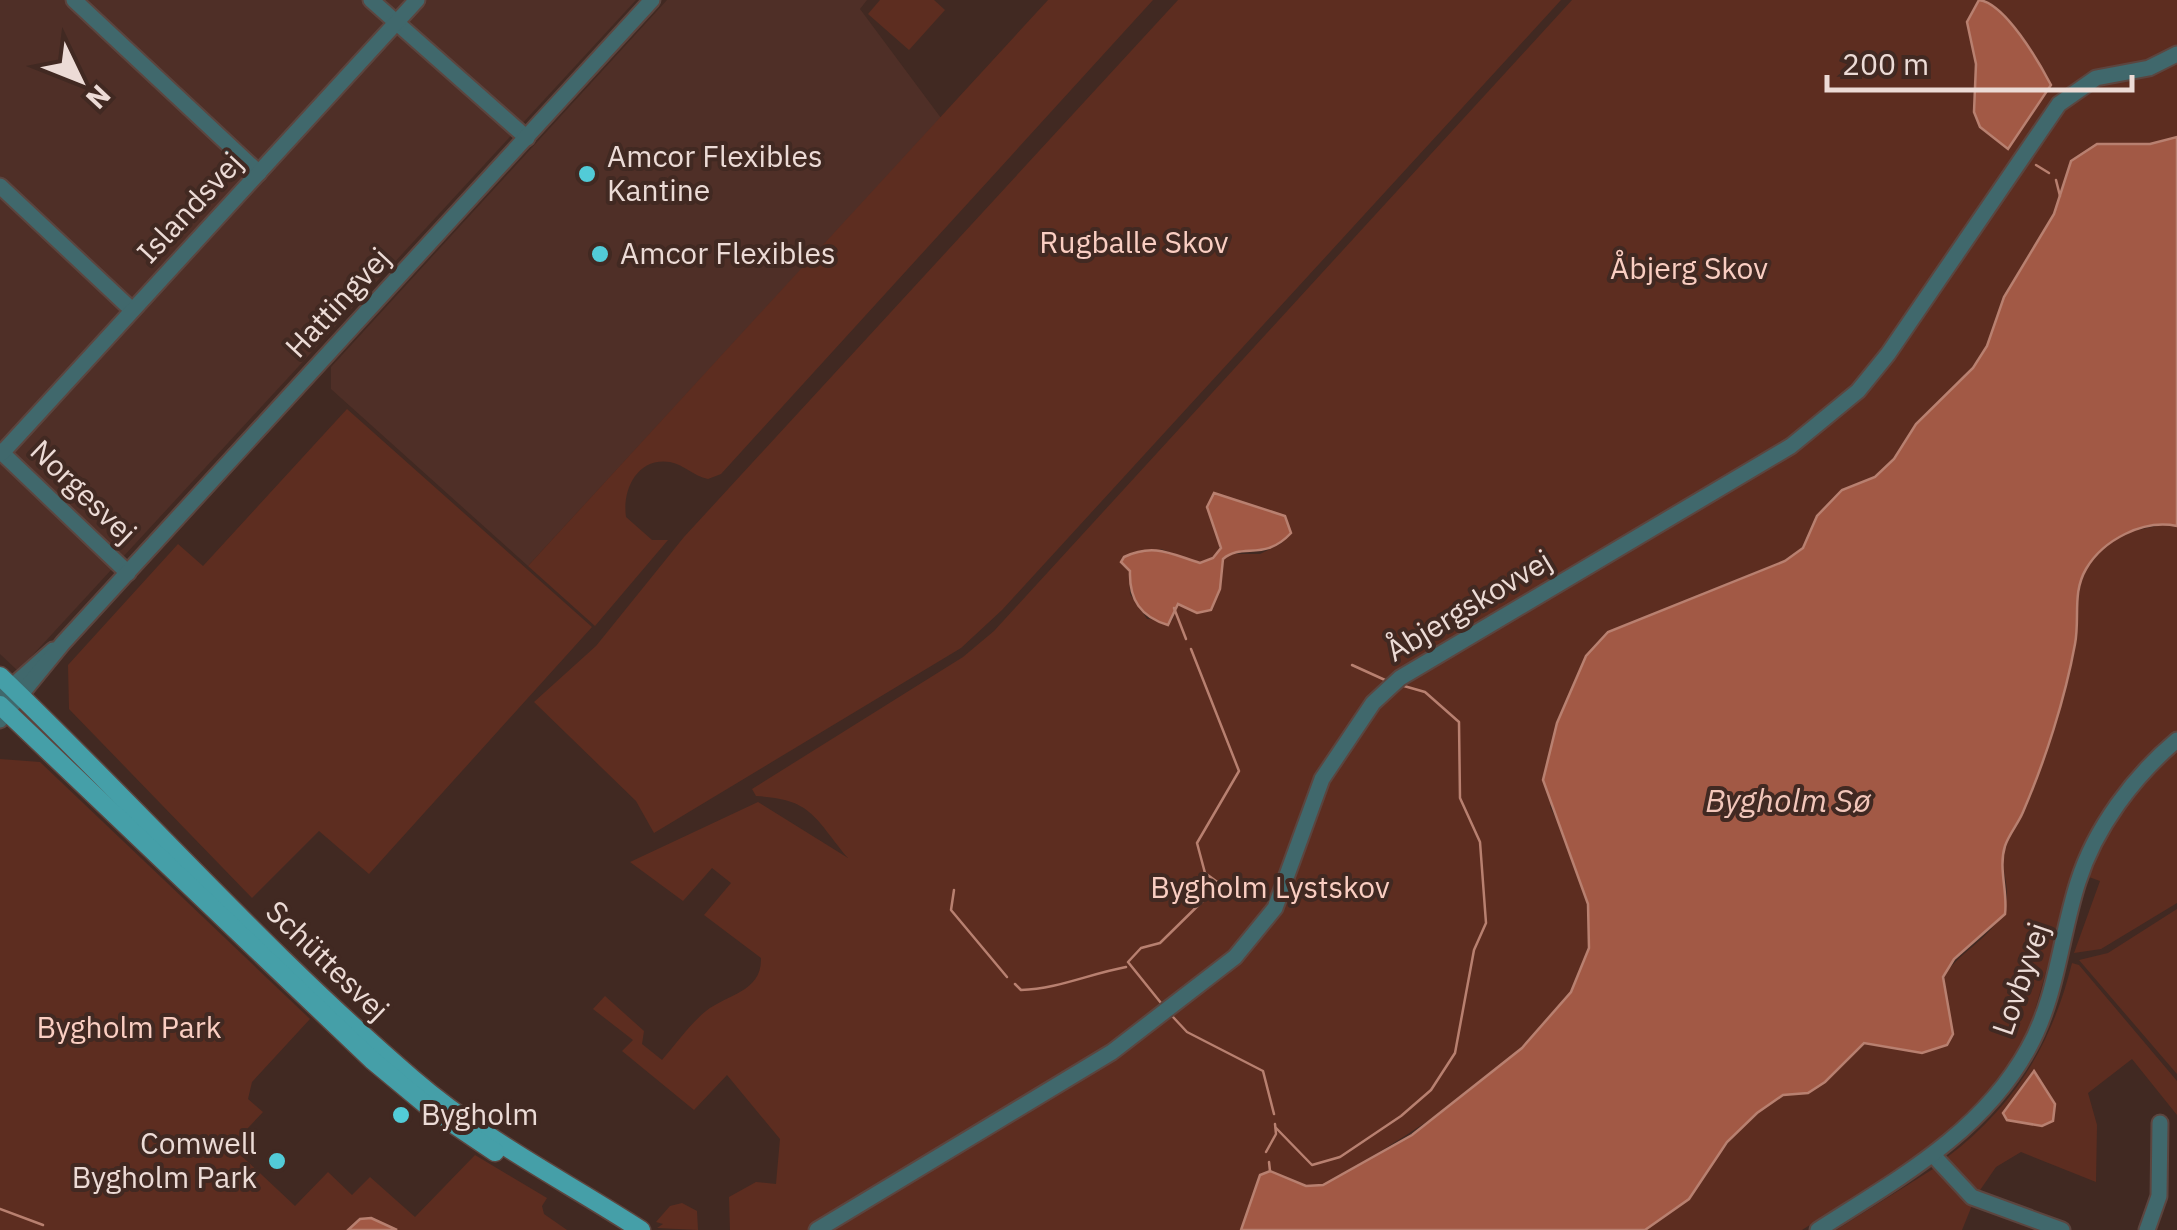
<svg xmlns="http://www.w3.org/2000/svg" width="2177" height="1230" viewBox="0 0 2177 1230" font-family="'IBM Plex Sans',sans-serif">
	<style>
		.built { fill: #4f2f27 }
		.green { fill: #5d2d20; fill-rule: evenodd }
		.water { fill: #a25945; stroke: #b88070; stroke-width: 2.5 }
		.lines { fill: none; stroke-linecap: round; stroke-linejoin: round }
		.stream { stroke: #b88070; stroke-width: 2.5 }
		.minor-casing { stroke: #5c453f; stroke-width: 19 }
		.major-casing { stroke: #5c453f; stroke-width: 21 }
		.minor { stroke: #40686c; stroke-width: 15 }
		.major { stroke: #459fa8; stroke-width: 18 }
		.poi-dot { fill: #52cbd7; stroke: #412922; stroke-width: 4 }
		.labels { text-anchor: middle; stroke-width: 8; stroke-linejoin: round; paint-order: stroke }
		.poi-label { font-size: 30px; fill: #ecdbd6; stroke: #412922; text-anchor: start }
		.street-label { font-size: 30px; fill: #ecdbd6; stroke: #412922 }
		.park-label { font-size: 30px; fill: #facec2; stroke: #412922 }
		.water-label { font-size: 32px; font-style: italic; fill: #f2c6ba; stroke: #412922 }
	</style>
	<rect width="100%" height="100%" fill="#412922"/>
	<g class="built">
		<polygon points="0,0 636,0 18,671 0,654"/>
		<polygon points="667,0 867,0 860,9 941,118 528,566 331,389 331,367"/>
	</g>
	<g class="green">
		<polygon points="880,0 934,0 945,10 909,50 868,14"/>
		<path d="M1048,0H1153L721,474L708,479C693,476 685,465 670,462C637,457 622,490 626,517L652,540H668L595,626L528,566Z"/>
		<polygon points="1178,0 1561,0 1002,610 961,648 654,833 636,801 534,702 596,646 684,537"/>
		<path d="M1572,0H1979L1967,22L1976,64L1974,112L2008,148L2051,85L2019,34L1985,0H2177V137L2150,144H2097L2071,161L2054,214L2004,297L1987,346L1973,368L1916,424L1894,459L1875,477L1842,490L1817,516L1803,549L1785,561L1608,632L1550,807C1572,849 1594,895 1589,944C1579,1036 1397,1143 1323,1185L1307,1186L1270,1171L1260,1175L1241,1230H730L729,1197L756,1182L776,1184L780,1139L727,1075L694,1110L622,1051L633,1040L593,1009L605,996L644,1031L642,1044L662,1060C676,1044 690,1024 706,1011C727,994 762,992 761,958L704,915L731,883L712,868L683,901L630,862L758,802L848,858C814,817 812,799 756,796L752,789L963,657L994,631ZM1214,493L1285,516L1282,543L1260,554H1229L1219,564L1220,589L1197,613L1178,604L1172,621L1147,619L1130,594L1129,569L1161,549L1200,563L1218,554C1224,536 1210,518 1214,493Z"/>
		<polygon points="347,409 592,627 369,874 319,831 252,898 69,709 68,665 178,544 203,566"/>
		<path d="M2166,524L2177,526V903L2101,949L2074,953L2100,881L2075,872L2026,1041L1965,1121L1919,1156L1802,1230H1645C1695,1203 1714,1149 1757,1113C1764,1108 1774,1099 1782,1095C1792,1092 1803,1095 1813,1090C1833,1079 1846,1057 1864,1043L1922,1053L1953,1034L1943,977C1960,950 1999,935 2006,902C2010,886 2000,867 2004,849C2008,835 2020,822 2025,808C2042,759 2070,691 2076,640C2079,607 2074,572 2102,547C2118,532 2145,529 2166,524Z"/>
		<polygon points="0,759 40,762 310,1019 252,1082 248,1099 263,1112 231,1146 295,1206 328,1172 352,1195 370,1177 415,1217 475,1155 547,1198 542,1206 544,1214 567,1230 0,1230"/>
		<polygon points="2177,909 2177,1074 2079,960 2108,953"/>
		<path d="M2072,963L2079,965L2177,1081V1115L2132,1059L2088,1093L2097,1125L2096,1182L2021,1152L1996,1167L1976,1196L1946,1158C2014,1107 2052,1044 2072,963Z"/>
		<polygon points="1933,1169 1973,1203 1962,1230 1836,1230"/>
		<polygon points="682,1203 697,1211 698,1230 657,1228 663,1224 656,1222 670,1206"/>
	</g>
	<g class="water">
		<path d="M1979,0C2005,3 2039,62 2051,85L2008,149L1980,127L1974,112L1976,64L1967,22Z"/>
		<path d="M2177,137V526C2143,519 2103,540 2086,569C2072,593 2080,618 2075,644C2065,699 2045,761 2023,812C2018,824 2009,834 2005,846C1998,868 2008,892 2005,914L1954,959L1943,977L1953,1034L1947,1045L1922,1053L1864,1043L1825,1082L1808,1093L1783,1095L1757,1113L1727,1142L1689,1199L1645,1230H1241L1260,1175L1270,1171L1306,1186L1323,1185L1412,1135L1522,1048L1571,992L1589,948L1588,904L1543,780L1557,723L1586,656L1608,632L1785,561L1803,548L1817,516L1842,490L1875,477L1894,459L1916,424L1973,368L1987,346L2004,297L2054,214L2071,161L2097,144H2150Z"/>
		<path d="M1214,493L1285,516L1291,533C1264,562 1243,542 1223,559L1220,589L1211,610L1197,613L1178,604L1168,625C1141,617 1129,600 1130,571L1121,562L1124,557C1154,543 1171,554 1200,563L1213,558L1221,548L1207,507Z"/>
		<polygon points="2034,1071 2055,1104 2053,1121 2042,1126 2007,1120 2003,1113"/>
		<polygon points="371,1218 397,1230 348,1230 360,1219"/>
	</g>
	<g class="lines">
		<g class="stream">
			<polyline points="2036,165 2049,173"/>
			<polyline points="2056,180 2060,196"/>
			<polyline points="1174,608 1186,639"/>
			<polyline points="1352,665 1385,680"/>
			<polyline points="954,890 951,910 1007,977"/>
			<path d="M1015,984L1021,990C1057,989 1089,974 1126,967"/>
			<polyline points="1161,1003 1128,962 1141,948 1160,943 1220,884 1205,873 1197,843 1239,771 1191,649"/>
			<polyline points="1173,1017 1187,1032 1263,1071 1274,1114"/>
			<polyline points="1276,1128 1312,1165 1340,1157 1401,1116 1431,1090 1455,1053 1474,950 1486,923 1480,842 1460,798 1459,722 1425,692 1404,686"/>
			<polyline points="1266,1152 1276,1134 1275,1124"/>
			<polyline points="1269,1162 1270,1171"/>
			<polyline points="0,1209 43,1225"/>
		</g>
		<defs>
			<g id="minor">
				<polyline points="74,0 259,173"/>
				<polyline points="371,0 527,138"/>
				<polyline points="0,186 132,310"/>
				<polyline points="0,451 128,573"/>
				<polyline points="2,453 417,0"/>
				<polyline points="0,697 53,650"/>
				<polyline points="0,720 63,643 652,0"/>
				<polyline points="1933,1155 1972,1197 2062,1230"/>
				<polyline points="817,1230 1112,1052 1235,957 1275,908 1322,779 1373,703 1400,678 1791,446 1858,391 1888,354 2059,104 2096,78 2149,68 2177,54"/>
				<path d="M1818,1230C1897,1179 1981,1134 2028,1049C2057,997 2060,938 2078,882C2095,828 2134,776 2177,740"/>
				<polyline points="2147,1230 2159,1196 2160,1123"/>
			</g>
			<g id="major">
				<path d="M0,676C139,809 267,954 413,1079C481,1138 565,1181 641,1230"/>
				<polyline points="0,705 372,1060 431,1109 495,1152"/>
			</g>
		</defs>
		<use href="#minor" class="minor-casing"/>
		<use href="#major" class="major-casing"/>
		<use href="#minor" class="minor"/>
		<use href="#major" class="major"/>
	</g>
	<g class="poi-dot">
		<circle cx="587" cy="174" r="10"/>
		<circle cx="600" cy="254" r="10"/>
		<circle cx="401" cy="1115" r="10"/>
		<circle cx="277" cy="1161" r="10"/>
	</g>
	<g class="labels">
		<g class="poi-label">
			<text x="607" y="167">Amcor Flexibles<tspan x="607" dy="34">Kantine</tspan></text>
			<text x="620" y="264">Amcor Flexibles</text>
			<text x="421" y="1125">Bygholm</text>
			<text x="257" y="1154" text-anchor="end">Comwell<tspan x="257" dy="34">Bygholm Park</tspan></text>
		</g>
		<g class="street-label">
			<text transform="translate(190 208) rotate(-47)" y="10">Islandsvej</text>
			<text transform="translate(338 303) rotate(-47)" y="10">Hattingvej</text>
			<text transform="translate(83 492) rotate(44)" y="10">Norgesvej</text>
			<text transform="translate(1469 606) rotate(-31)" y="10">Åbjergskovvej</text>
			<text transform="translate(327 961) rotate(44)" y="10">Schüttesvej</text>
			<text transform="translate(2021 979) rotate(-71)" y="10">Lovbyvej</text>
		</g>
		<g class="park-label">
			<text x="1134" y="253">Rugballe Skov</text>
			<text x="1689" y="279">Åbjerg Skov</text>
			<text x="1270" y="898">Bygholm Lystskov</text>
			<text x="129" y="1038">Bygholm Park</text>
		</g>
		<g class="water-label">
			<text x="1788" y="812">Bygholm Sø</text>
		</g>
	</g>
	<g transform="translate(80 80) rotate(133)" stroke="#412922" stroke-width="8" paint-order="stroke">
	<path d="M0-8L18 38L0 25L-18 38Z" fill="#ecdbd6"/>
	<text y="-15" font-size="28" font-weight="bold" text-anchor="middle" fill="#ecdbd6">N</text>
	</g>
	<path d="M1827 75v15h305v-15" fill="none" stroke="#ecdbd6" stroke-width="5"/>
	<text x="1842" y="75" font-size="30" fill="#ecdbd6" stroke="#412922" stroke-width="8" paint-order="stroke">200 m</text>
</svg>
